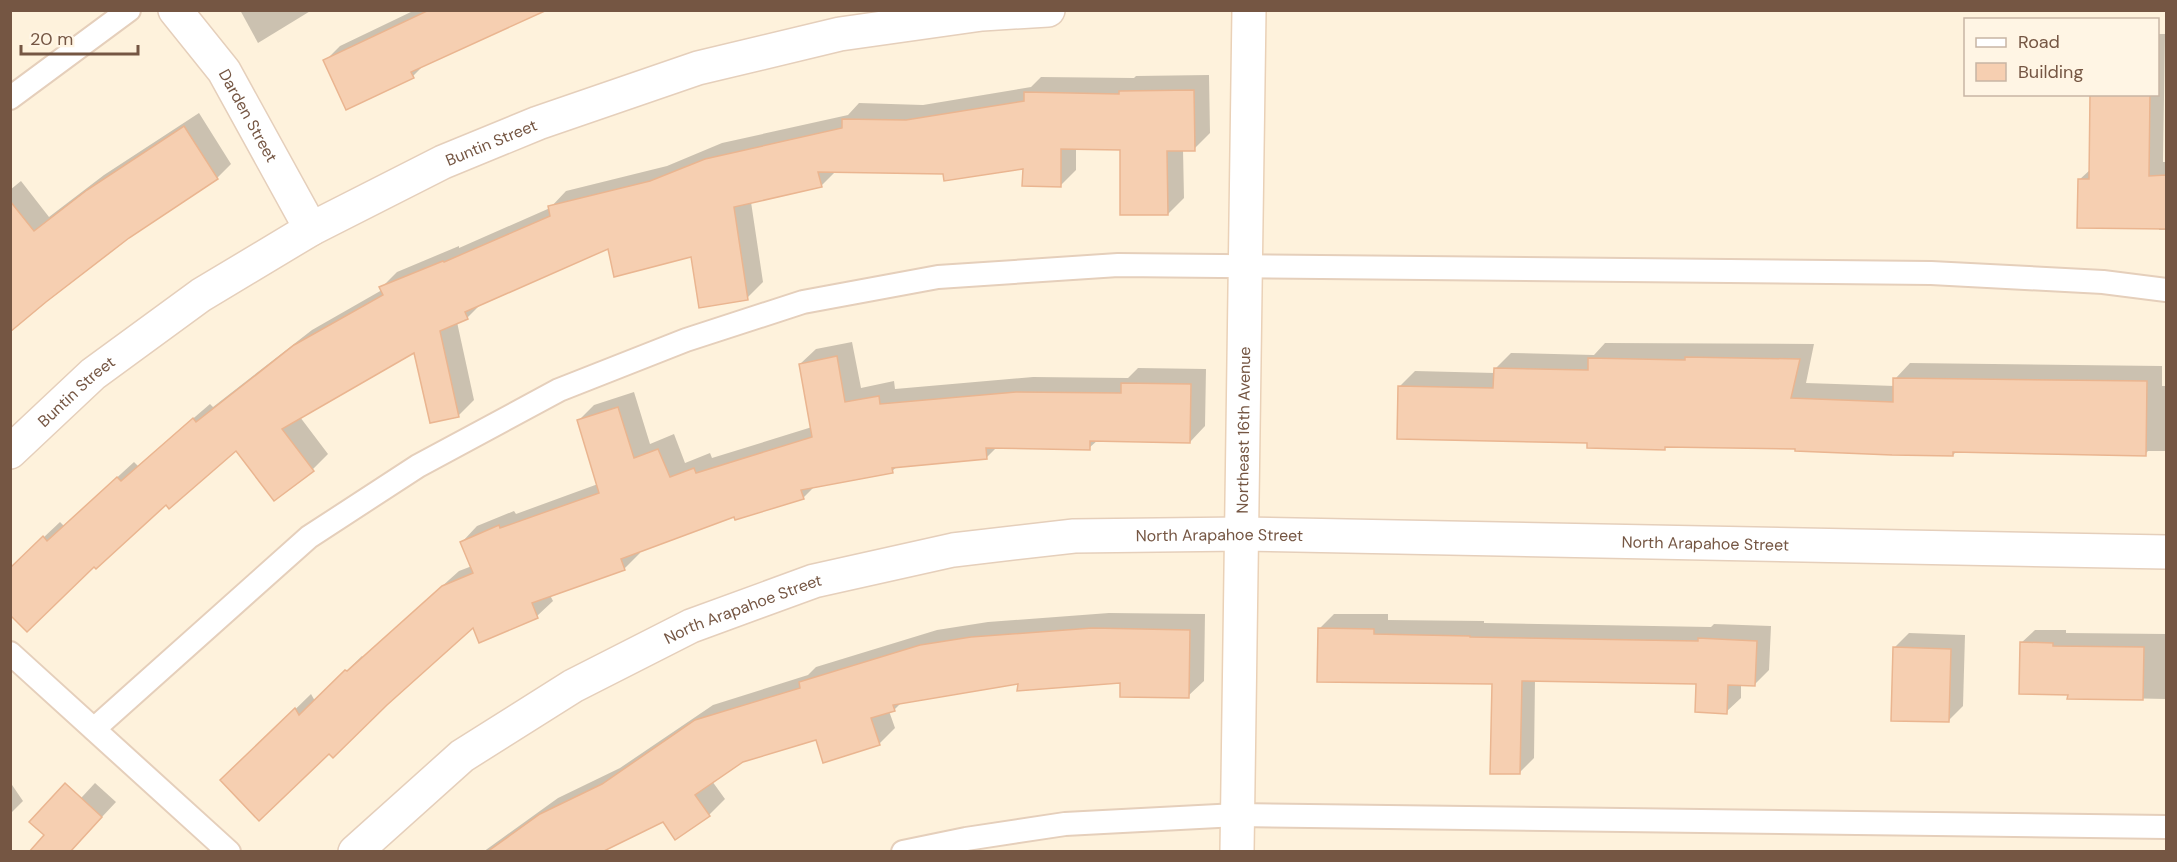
<svg xmlns="http://www.w3.org/2000/svg" width="2177" height="862" viewBox="0 0 2177 862" font-family="'DM Sans',sans-serif">
	<style>
		.shadow { fill: #0003 }
		.building { fill: #f6cfb1; stroke: #eab590; stroke-width: 1.5 }
		.lines { fill: none; stroke-linecap: round; stroke-linejoin: round }
		.lane-casing { stroke: #e5cfbb; stroke-width: 26 }
		.street-casing { stroke: #e5cfbb; stroke-width: 36 }
		.secondary-casing { stroke: #ead1b7; stroke-width: 36 }
		.lane { stroke: #fff; stroke-width: 22 }
		.street { stroke: #fff; stroke-width: 33 }
		.secondary { stroke: #fff; stroke-width: 33 }
		.labels { text-anchor: middle; stroke-width: 4.5; stroke-linejoin: round; paint-order: stroke }
		.street-label { font-size: 16px; fill: #755643; stroke: #fff5e4 }
	</style>
	<rect width="100%" height="100%" fill="#fef2dc"/>
	<g class="shadow">
		<polygon points="240,10 312,10 258,43"/>
		<polygon points="415,10 533,10 426,63 413,76 347,108 325,61 340,46"/>
		<polygon points="2158,34 2165,34 2163,162 2166,162 2166,230 2159,230 2159,228 2079,180 2091,169 2092,94 2158,94"/>
		<polygon points="1209,75 1210,133 1194,149 1183,149 1184,198 1168,214 1121,148 1076,147 1076,170 1060,186 1024,167 944,172 836,171 821,186 751,202 763,282 747,298 693,255 609,247 483,302 467,318 457,322 474,400 458,416 415,351 300,417 328,454 313,469 236,449 166,503 94,565 10,569 60,522 64,526 134,462 138,466 210,404 213,407 312,330 382,290 381,288 397,272 459,246 459,248 550,208 566,191 667,166 722,143 848,115 859,103 923,105 1031,87 1041,77 1134,78 1136,76"/>
		<polygon points="199,113 231,164 217,178 128,237 10,330 10,190 21,181 49,217 104,175"/>
		<polygon points="852,342 861,388 894,381 895,389 1033,377 1128,378 1138,368 1206,369 1205,426 1190,442 1098,440 1089,448 997,447 986,458 898,466 892,471 815,486 803,498 735,515 639,551 640,553 624,569 550,595 553,601 537,616 474,626 329,752 238,765 311,694 315,701 362,656 363,657 459,571 472,566 462,542 477,526 514,511 516,514 598,484 579,420 594,405 634,392 650,444 674,434 685,463 710,453 712,458 812,427 800,364 816,349"/>
		<polygon points="1605,343 1814,344 1806,383 1895,386 1895,379 1910,363 2162,366 2162,386 2166,386 2166,451 2148,451 2145,454 1957,451 1953,455 1797,448 1667,446 1664,448 1588,441 1399,387 1415,371 1495,373 1495,369 1511,353 1594,355"/>
		<polygon points="1109,613 1205,614 1204,681 1188,696 1122,681 1019,683 902,702 894,710 889,711 895,728 879,744 817,738 742,761 712,781 725,799 709,815 663,820 599,852 483,852 558,798 620,768 713,705 808,675 816,667 937,630 988,622"/>
		<polygon points="1334,614 1388,614 1388,620 1484,621 1484,623 1711,627 1714,624 1771,626 1769,670 1754,685 1741,684 1741,698 1726,712 1698,682 1535,680 1534,758 1519,773 1493,682 1320,628"/>
		<polygon points="2035,630 2066,630 2066,633 2166,634 2166,699 2069,697 2069,693 2021,643"/>
		<polygon points="1909,633 1965,635 1963,706 1948,721 1894,648"/>
		<polygon points="10,782 23,801 10,814"/>
		<polygon points="95,783 116,802 70,851 31,852"/>
	</g>
	<g class="building">
		<polygon points="429,10 547,10 411,72 414,78 346,110 323,60"/>
		<polygon points="1194,90 1195,151 1167,151 1168,215 1120,215 1120,150 1061,149 1061,187 1022,186 1023,169 944,181 943,174 818,172 822,187 734,207 748,300 699,308 691,257 614,277 608,249 465,312 468,319 440,331 459,417 430,423 414,353 282,429 314,471 274,501 236,451 169,509 166,505 96,569 94,567 27,632 10,615 10,568 43,536 47,541 117,477 121,481 193,418 196,422 294,345 383,295 379,287 443,261 444,262 550,216 548,206 650,181 705,159 842,128 842,119 906,120 1024,101 1024,92 1119,94 1119,91"/>
		<polygon points="2090,94 2150,94 2149,176 2166,175 2166,229 2077,228 2078,179 2089,179"/>
		<polygon points="184,126 218,179 129,238 46,302 10,332 10,201 34,231 87,190"/>
		<polygon points="837,356 845,402 879,396 880,404 1016,392 1121,393 1121,383 1191,384 1190,443 1090,441 1090,450 986,448 987,459 892,468 893,473 801,490 804,499 735,520 734,517 621,559 625,570 532,603 538,618 479,643 473,628 387,705 333,758 329,754 259,821 220,780 295,708 299,715 345,670 347,671 442,586 473,573 460,542 499,525 500,528 599,493 577,420 618,407 634,458 658,449 670,477 694,468 696,473 812,437 799,364"/>
		<polygon points="1685,357 1800,359 1791,398 1893,402 1893,378 2147,381 2146,456 1953,452 1953,456 1892,455 1795,451 1795,449 1665,447 1665,450 1587,448 1587,443 1397,439 1398,386 1493,388 1494,368 1588,370 1588,358 1685,360"/>
		<polygon points="1092,628 1190,630 1189,698 1120,697 1120,683 1017,691 1018,684 893,705 895,711 871,718 880,745 823,763 816,740 743,762 695,795 710,816 675,840 663,822 602,852 487,852 540,814 602,784 695,720 800,688 799,682 920,645 971,637"/>
		<polygon points="1318,628 1374,629 1374,634 1470,636 1470,637 1698,641 1698,638 1757,641 1755,686 1728,685 1727,714 1695,712 1696,684 1522,681 1520,774 1490,774 1492,684 1317,682"/>
		<polygon points="2020,642 2053,643 2053,646 2144,647 2143,700 2067,699 2068,695 2019,694"/>
		<polygon points="1893,647 1951,649 1949,722 1891,721"/>
		<polygon points="65,783 102,817 70,852 29,852 44,835 29,822"/>
	</g>
	<g class="lines">
		<defs>
			<g id="lane">
				<polyline points="10,98 129,10"/>
				<polyline points="10,653 229,852"/>
				<polyline points="94,729 309,537 418,466 559,390 686,340 803,302 938,277 1118,265 1931,273 2103,282 2166,290"/>
				<polyline points="903,852 966,839 1065,824 1237,815 2166,827"/>
			</g>
			<g id="street">
				<path id="s1" d="M175,10L224,71L311,229"/>
				<path id="s2" d="M10,452L93,374L201,295L311,229L443,162L538,123L698,68L840,34L982,14L1048,10"/>
				<path id="s3" d="M355,852L462,756L573,686L691,626L814,581L953,550L1074,536L1242,534L2166,552"/>
			</g>
			<g id="secondary">
				<path id="s4" d="M1237,852L1249,10"/>
			</g>
		</defs>
		<use href="#lane" class="lane-casing"/>
		<use href="#street" class="street-casing"/>
		<use href="#secondary" class="secondary-casing"/>
		<use href="#lane" class="lane"/>
		<use href="#street" class="street"/>
		<use href="#secondary" class="secondary"/>
	</g>
	<g class="labels">
		<g class="street-label">
			<text dy="6" stroke="none"><textPath href="#s1" startOffset="129">Darden Street</textPath></text>
			<text dy="6" stroke="none"><textPath href="#s2" startOffset="576">Buntin Street</textPath></text>
			<text dy="6" stroke="none"><textPath href="#s2" startOffset="90">Buntin Street</textPath></text>
			<text dy="6" stroke="none"><textPath href="#s4" startOffset="422">Northeast 16th Avenue</textPath></text>
			<text dy="6" stroke="none"><textPath href="#s3" startOffset="948">North Arapahoe Street</textPath></text>
			<text dy="6" stroke="none"><textPath href="#s3" startOffset="1434">North Arapahoe Street</textPath></text>
			<text dy="6" stroke="none"><textPath href="#s3" startOffset="462">North Arapahoe Street</textPath></text>
		</g>
	</g>
	<rect width="2177" height="862" fill="none" stroke="#755643" stroke-width="24"/>
	<rect x="1964" y="18" width="195" height="78" fill="#fff5e4" stroke="#c8b5a4" stroke-width="1.5"/>
	<rect x="1976" y="38" width="30" height="9" fill="#ffffff" stroke="#c8b5a4" stroke-width="1.5"/>
	<text x="2018" y="48" font-size="18" fill="#755643">Road</text>
	<rect x="1976" y="63" width="30" height="18" fill="#f6cfb1" stroke="#c8b5a4" stroke-width="1.5"/>
	<text x="2018" y="78" font-size="18" fill="#755643">Building</text>
	<path d="M21 45v9h117v-9" fill="none" stroke="#755643" stroke-width="3"/>
	<text x="30" y="45" font-size="18" fill="#755643" stroke="#fff5e4" stroke-width="4.5" paint-order="stroke">20 m</text>
</svg>
